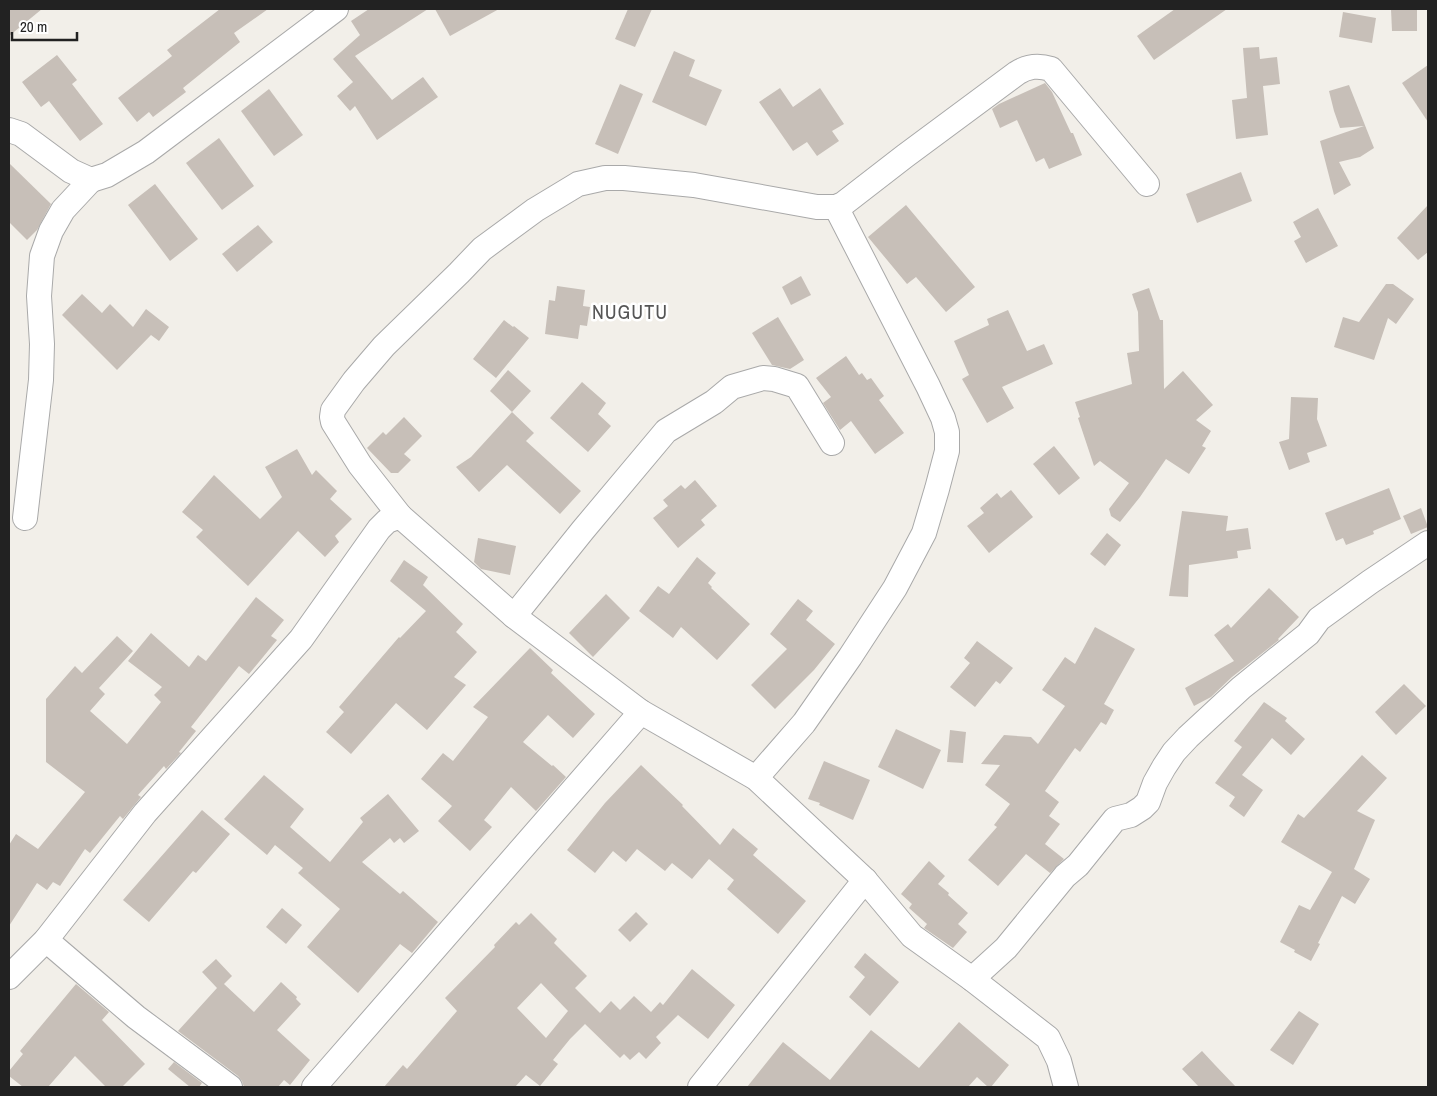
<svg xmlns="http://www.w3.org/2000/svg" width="1437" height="1096" viewBox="0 0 1437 1096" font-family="'Archivo Narrow',sans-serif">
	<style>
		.building { fill: #c7bfb8; fill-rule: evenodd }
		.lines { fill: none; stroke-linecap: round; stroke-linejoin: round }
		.minor-casing { stroke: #a9a9a9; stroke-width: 26 }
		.minor { stroke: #fff; stroke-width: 24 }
		.labels { text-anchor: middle; stroke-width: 5; stroke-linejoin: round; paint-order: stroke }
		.quarter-label { font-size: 20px; letter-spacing: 1px; fill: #555; stroke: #fff }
	</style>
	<rect width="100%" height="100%" fill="#f2efe9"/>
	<g class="building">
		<polygon points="9,9 42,9 9,36"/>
		<polygon points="220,9 268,9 234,33 240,42 183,88 186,92 153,117 149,112 137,122 118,98 172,56 167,50"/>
		<polygon points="369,9 428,9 355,56 392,100 423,77 438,97 377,140 355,106 350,111 337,96 353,82 333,59 360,35 351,21"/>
		<polygon points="435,9 499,9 450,36"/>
		<polygon points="628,9 652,9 635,47 615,39"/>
		<polygon points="1175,9 1227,9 1154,60 1137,36"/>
		<polygon points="1391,9 1417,9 1417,31 1392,31"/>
		<polygon points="1343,12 1376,18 1372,43 1339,37"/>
		<polygon points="1259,47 1260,59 1277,57 1280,84 1263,86 1268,135 1236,139 1232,100 1247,98 1243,48"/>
		<polygon points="674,51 695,60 689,76 722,90 706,126 652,102"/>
		<polygon points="57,55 77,80 72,84 103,124 80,141 49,101 41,107 22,82"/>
		<polygon points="1428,65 1428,122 1402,83"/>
		<polygon points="1045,83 1052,92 1071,133 1073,133 1082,155 1049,169 1044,158 1036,162 1017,120 1000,128 992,109 999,104"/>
		<polygon points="620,84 643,94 618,154 595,144"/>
		<polygon points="1349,85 1374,148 1360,157 1339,162 1351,185 1334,195 1320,141 1364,126 1340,128 1334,111 1329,91"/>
		<polygon points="780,88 793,107 820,88 844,124 832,131 839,141 817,156 807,142 793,151 759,102"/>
		<polygon points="269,89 303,135 274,156 241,111"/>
		<polygon points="219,138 254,186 222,210 186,163"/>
		<polygon points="9,163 51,204 37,230 27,240 9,222"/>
		<polygon points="1241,172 1252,201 1197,223 1186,194"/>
		<polygon points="155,184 198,239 170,261 128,205"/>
		<polygon points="906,205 975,287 946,312 916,277 907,284 868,237"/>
		<polygon points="1428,205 1428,252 1418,260 1397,238"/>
		<polygon points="1318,208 1338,246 1306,263 1294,241 1301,237 1293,222"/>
		<polygon points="258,225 273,242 237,272 222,254"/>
		<polygon points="801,276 811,295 791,305 782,287"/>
		<polygon points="1386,284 1393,284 1414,299 1396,324 1388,318 1374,360 1334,347 1343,317 1359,322"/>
		<polygon points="557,286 585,290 583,306 590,307 587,326 580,325 578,339 545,334 549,300 555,301"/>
		<polygon points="1149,288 1160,320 1163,320 1164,389 1183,371 1213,405 1196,420 1211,431 1202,446 1206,448 1189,474 1166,459 1140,497 1120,522 1111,516 1109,509 1129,483 1100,461 1094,466 1078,418 1080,417 1075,402 1132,384 1127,353 1139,351 1138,312 1132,294"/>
		<polygon points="82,294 102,313 110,304 133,327 146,309 169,327 159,341 151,335 117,370 62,315"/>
		<polygon points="1008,310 1027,351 1044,344 1053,364 1002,387 1014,408 987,423 962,379 969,375 954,341 989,325 987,319"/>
		<polygon points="778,317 804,360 790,369 772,365 752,333"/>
		<polygon points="504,320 513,327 514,326 529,338 496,378 473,359"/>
		<polygon points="846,356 859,375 862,373 867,380 871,378 884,396 879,400 904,433 875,454 851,421 840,430 823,403 831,397 816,378"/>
		<polygon points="508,370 531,391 512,412 490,391"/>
		<polygon points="582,382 606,403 598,414 611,426 588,452 550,418"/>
		<polygon points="1291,397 1318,398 1317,419 1327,446 1307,453 1310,462 1289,470 1279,442 1289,439"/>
		<polygon points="512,412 534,433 526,441 581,491 560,514 507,465 479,492 456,467 471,457"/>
		<polygon points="404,417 422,436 404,454 411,460 398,473 391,473 367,448 383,432 386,435"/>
		<polygon points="1054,446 1080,478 1059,495 1033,464"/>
		<polygon points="297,449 312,475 316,470 337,491 330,499 352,519 335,536 339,542 325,557 298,531 248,586 196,537 203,530 182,512 214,475 260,519 282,497 265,467"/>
		<polygon points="695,480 717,506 701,520 705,525 678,548 653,518 668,506 663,500 681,485 685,489"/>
		<polygon points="1389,488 1401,519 1373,531 1374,534 1346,545 1343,538 1336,541 1325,513"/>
		<polygon points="1011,490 1033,517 989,553 967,526 984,513 980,508 997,493 1001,498"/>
		<polygon points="1421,508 1428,527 1411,534 1403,516"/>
		<polygon points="1182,511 1228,516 1226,531 1248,528 1251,549 1237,551 1238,558 1189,565 1188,597 1169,596"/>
		<polygon points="1107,533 1121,545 1105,566 1090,554"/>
		<polygon points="478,538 516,546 510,575 481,569 474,562"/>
		<polygon points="697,557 716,573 708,583 712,587 711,588 750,624 717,660 681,627 673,638 639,611 658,586 669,594"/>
		<polygon points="404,560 428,577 423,585 463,624 456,632 477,652 454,677 466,685 427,730 396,703 351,754 326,732 344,712 339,707 399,637 400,638 426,611 390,581"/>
		<polygon points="1269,588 1299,617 1278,639 1279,640 1232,677 1211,697 1194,706 1185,688 1234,661 1214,635 1228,624 1231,628"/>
		<polygon points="606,594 630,618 593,657 569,633"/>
		<polygon points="256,597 284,620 271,636 277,640 249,674 239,666 191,727 196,731 179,752 181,753 166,769 164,766 138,795 141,797 123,819 120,816 90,853 85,849 60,886 53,882 47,890 37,883 9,926 9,845 16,834 38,849 85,792 46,762 46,699 75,666 82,673 117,636 133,651 99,688 105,694 90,711 127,744 161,702 154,695 162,687 128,661 151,633 189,667 198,655 206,661"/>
		<polygon points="798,599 813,611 806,620 835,644 814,670 775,709 751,685 787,649 770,634"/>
		<polygon points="1095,627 1135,649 1104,704 1114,710 1106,725 1101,722 1080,752 1075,748 1045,791 1059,802 1049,816 1060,824 1045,844 1064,859 1050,873 1026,854 998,886 968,860 997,827 994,825 1010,804 985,785 1000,765 981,764 1004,735 1031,737 1038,744 1065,706 1042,690 1065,657 1075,664"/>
		<polygon points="977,641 1013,668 1000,684 996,681 975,707 950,687 970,663 964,658"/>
		<polygon points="530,648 553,670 551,673 595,714 573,738 548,715 523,742 552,766 553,765 566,777 536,811 511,787 484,820 492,827 470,851 438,821 452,806 421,779 443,753 453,761 488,717 473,707"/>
		<polygon points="1404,684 1426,706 1396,735 1375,712"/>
		<polygon points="1264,702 1287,718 1285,721 1305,739 1291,755 1272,738 1242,775 1263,790 1244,817 1229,806 1235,797 1215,783 1242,747 1234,741"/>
		<polygon points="896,729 941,750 923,789 878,767"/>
		<polygon points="950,730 966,732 963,763 947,762"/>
		<polygon points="1362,755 1387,778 1357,811 1375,820 1354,869 1370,879 1355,904 1342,896 1318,943 1320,944 1311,961 1294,952 1295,950 1280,942 1299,905 1310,910 1332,872 1281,842 1298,814 1304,818"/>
		<polygon points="824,761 870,780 853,820 819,805 820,803 808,799"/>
		<polygon points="641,765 683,805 682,806 720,845 733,828 758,849 753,855 806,901 778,934 727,889 734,880 709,859 692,879 672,863 665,871 637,849 626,862 613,851 595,873 567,850 605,803"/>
		<polygon points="264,775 304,809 290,827 330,862 363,822 360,818 388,794 419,831 404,843 400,838 394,843 390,838 362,862 400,894 403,891 438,922 412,953 400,944 358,993 307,947 340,909 298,873 303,868 275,845 267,855 224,819"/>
		<polygon points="202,810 230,834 196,873 193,871 149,922 123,900"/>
		<polygon points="929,861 945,876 938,884 949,893 948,895 968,913 958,924 967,932 953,948 924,928 927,924 909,908 912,904 901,894"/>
		<polygon points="282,908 302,925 286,944 266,927"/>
		<polygon points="636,912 648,924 630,942 618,930"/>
		<path d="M531,913L557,939L554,943L587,976L575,988L600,1013L611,1001L620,1010L634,996L651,1012L660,1002L663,1005L692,969L735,1005L708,1039L678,1015L656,1037L661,1043L646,1059L639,1052L630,1060L624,1054L620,1058L585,1024L570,1039L553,1060L558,1064L540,1086L526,1075L515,1087H384L403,1065L407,1069L457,1011L445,998L495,947L494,945L516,922L519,925ZM541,983L568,1011L546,1038L517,1008Z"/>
		<polygon points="865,953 899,982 870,1016 849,997 865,977 854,967"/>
		<polygon points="216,959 232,976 224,984 254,1012 281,982 297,997 296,999 301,1004 277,1030 310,1060 290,1085 284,1080 278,1087 244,1087 242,1081 238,1076 178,1031 217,988 202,972"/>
		<polygon points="76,984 109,1012 102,1020 145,1064 122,1087 106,1087 75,1056 48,1087 23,1087 9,1076 9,1071 23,1054 20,1051"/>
		<polygon points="1299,1011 1319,1024 1293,1065 1270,1050"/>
		<polygon points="959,1022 1009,1065 991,1087 988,1087 977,1077 968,1087 747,1087 783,1042 830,1080 871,1030 919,1068"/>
		<polygon points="1202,1051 1215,1065 1236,1087 1199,1087 1182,1069"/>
		<polygon points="174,1062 202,1083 199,1087 190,1087 168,1069"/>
	</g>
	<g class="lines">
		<defs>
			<g id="minor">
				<polyline points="9,130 21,134 71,171 91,180 107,175 146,152 336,9"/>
				<path d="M400,516L360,465L333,422L332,417L333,410L354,381L384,346L459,273L482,249L535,210L578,184L605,178H624L694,185L817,207H836L843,204L905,156L1017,73C1028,66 1038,65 1051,69L1147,184"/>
				<polyline points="25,518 41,380 42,344 39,296 42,256 51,231 63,210 91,180"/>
				<polyline points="514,616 583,530 666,431 714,402 732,387 763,378 774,379 797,386 832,443"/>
				<polyline points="756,778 804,723 850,657 895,588 924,533 937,489 947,451 947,432 943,418 928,386 836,207"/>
				<polyline points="46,940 136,1017 230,1087"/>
				<polyline points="9,977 46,940 145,813 301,639 379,529 387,521 400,516 514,616 641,712 756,778 865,880 912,936 972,979 1048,1038 1059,1061 1066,1087"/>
				<polyline points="972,979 1006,948 1065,876 1078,865 1115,819 1131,815 1142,808 1148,802 1155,783 1164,767 1174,752 1188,737 1241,688 1308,634 1319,619 1370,582 1428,543"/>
				<polyline points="314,1087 641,712"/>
				<polyline points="700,1087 865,880"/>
			</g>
		</defs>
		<use href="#minor" class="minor-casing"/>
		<use href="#minor" class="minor"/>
	</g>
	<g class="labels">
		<g class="quarter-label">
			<text x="630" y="319">NUGUTU</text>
		</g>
	</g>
	<rect width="1437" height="1096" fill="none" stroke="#222222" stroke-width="20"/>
	<path d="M12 32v8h65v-8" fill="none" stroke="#222222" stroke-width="2.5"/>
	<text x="20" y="32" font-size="15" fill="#222222" stroke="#ffffff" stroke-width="4" paint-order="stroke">20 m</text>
</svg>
